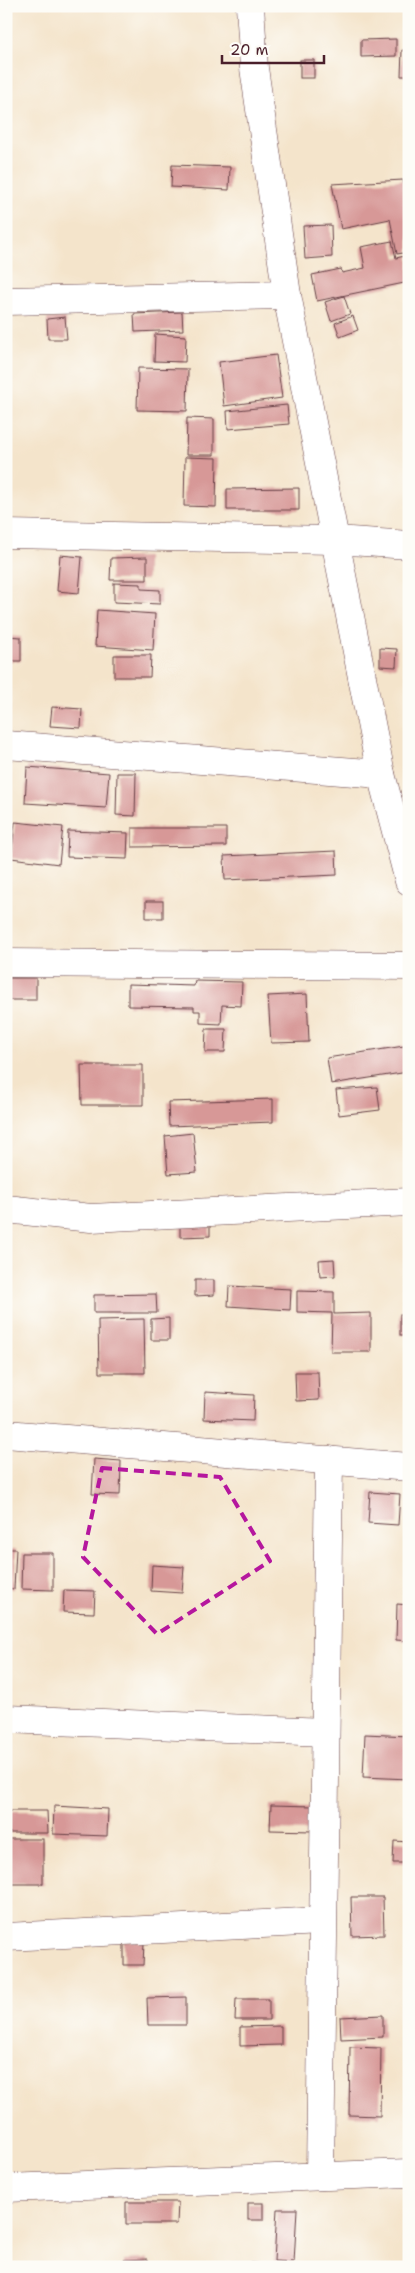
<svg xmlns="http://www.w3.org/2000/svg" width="415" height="2273" viewBox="0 0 415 2273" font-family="'Shantell Sans',sans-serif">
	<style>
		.building { fill: #d79897 }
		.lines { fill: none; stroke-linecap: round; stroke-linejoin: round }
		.minor-casing { stroke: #643d43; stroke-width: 29 }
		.minor { stroke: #fff; stroke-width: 28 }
		.marked { fill: none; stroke: #b5179e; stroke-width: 4; stroke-dasharray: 10 6; stroke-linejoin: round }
	</style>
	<rect width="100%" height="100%" fill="#fdfcf7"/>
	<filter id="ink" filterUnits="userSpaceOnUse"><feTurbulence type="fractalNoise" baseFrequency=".02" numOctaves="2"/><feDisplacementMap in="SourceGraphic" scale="10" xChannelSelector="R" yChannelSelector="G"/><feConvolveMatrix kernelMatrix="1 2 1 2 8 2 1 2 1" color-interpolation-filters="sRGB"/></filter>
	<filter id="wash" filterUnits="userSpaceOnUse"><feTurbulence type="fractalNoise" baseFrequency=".0096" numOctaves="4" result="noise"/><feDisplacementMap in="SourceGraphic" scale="20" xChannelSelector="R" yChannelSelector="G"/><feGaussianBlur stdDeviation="1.12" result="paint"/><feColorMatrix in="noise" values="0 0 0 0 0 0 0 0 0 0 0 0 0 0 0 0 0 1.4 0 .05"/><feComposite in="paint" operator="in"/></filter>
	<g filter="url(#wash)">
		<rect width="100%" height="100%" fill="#f4e4cb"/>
		<g id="blocks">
			<g class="building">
				<polygon points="396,39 396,56 361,57 361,40"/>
				<polygon points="402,50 409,51 409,76 401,76"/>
				<rect x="300" y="60" width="14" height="18"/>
				<polygon points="172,165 230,167 229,190 171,187"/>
				<polygon points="403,180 409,206 409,252 397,254 390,219 341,229 332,184"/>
				<polygon points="331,225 332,257 305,259 303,226"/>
				<polygon points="392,241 396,258 409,255 409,282 317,301 312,275 341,269 342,273 365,268 361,247"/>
				<polygon points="344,296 350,314 331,321 325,302"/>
				<polygon points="182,312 183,330 135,332 134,314"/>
				<polygon points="353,316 358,330 340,337 335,323"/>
				<polygon points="65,317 67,339 48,339 47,319"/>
				<polygon points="155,334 186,336 185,362 154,361"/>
				<polygon points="276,355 282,398 224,406 219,362"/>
				<polygon points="138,368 188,369 187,411 137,410"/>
				<polygon points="287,405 289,424 228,429 227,411"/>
				<polygon points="187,418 214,419 214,455 186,455"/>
				<polygon points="185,457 217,458 216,507 184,506"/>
				<polygon points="299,488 299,510 227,510 227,489"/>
				<polygon points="60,555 82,557 79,593 57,591"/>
				<polygon points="147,557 147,580 110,580 111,558"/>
				<polygon points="114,583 141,584 141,589 160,590 160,604 114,602"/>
				<polygon points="97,610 155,614 153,650 95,646"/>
				<polygon points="6,636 21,637 21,661 6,661"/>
				<polygon points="380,648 397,649 396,667 380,666"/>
				<polygon points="114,655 151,655 150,677 114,677"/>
				<polygon points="52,707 82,709 81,728 50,726"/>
				<polygon points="27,767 109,773 106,808 25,803"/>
				<polygon points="117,773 136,773 135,816 116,815"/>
				<polygon points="15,822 63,827 59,864 11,858"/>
				<polygon points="132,828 226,828 226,846 132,847"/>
				<polygon points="68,831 128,833 127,859 67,857"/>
				<polygon points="336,851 337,875 225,880 224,856"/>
				<rect x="146" y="901" width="17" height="17"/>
				<rect x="6" y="978" width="30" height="22"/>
				<polygon points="195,981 242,982 241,1006 222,1005 221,1024 200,1023 200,1011 194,1011 194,1007 128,1006 128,984 194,986"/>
				<polygon points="307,994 309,1042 271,1043 268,996"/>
				<polygon points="206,1029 226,1029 225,1052 205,1052"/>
				<polygon points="404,1046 408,1072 331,1084 327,1058"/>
				<polygon points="81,1065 143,1065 143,1105 82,1105"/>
				<polygon points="377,1087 380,1110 339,1115 336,1090"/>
				<polygon points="273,1099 273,1122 169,1126 168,1102"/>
				<polygon points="193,1133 197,1172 168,1174 165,1136"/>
				<polygon points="210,1224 210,1236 180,1237 180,1225"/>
				<polygon points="334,1259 335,1276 320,1277 319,1260"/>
				<polygon points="195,1280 214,1280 214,1295 195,1296"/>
				<polygon points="229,1286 291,1289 290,1310 228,1306"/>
				<polygon points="297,1291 334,1292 334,1314 371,1313 371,1352 331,1352 332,1313 297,1312"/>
				<polygon points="156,1294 157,1313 94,1313 94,1295"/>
				<rect x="400" y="1314" width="9" height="21"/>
				<polygon points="169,1318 169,1340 151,1340 151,1319"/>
				<polygon points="144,1319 145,1373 99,1373 98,1320"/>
				<polygon points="295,1372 318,1372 319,1400 296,1401"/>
				<polygon points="205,1392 254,1395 253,1421 204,1419"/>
				<polygon points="94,1459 121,1461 120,1495 92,1494"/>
				<polygon points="370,1492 400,1494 398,1525 368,1523"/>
				<polygon points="6,1549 16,1549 14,1589 6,1588"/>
				<polygon points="22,1553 53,1553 53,1590 21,1589"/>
				<polygon points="152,1565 184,1567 182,1593 151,1591"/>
				<polygon points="64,1590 95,1591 94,1613 63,1612"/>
				<polygon points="397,1604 409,1605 409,1641 396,1640"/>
				<polygon points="365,1734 409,1736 409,1779 363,1777"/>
				<polygon points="271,1805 313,1806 312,1831 270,1830"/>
				<polygon points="54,1806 108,1809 107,1836 53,1834"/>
				<polygon points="6,1811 47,1811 48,1833 6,1833"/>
				<rect x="6" y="1839" width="37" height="45"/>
				<polygon points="394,1841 409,1842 409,1863 393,1863"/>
				<polygon points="351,1897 383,1897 384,1935 352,1936"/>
				<polygon points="124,1941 144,1942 143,1965 124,1965"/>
				<polygon points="186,1997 186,2025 148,2025 147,1998"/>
				<polygon points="236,1999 269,1999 269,2020 235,2020"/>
				<polygon points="383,2015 383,2037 341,2039 340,2017"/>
				<polygon points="281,2026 281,2045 240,2046 240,2027"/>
				<polygon points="350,2047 381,2048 380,2116 349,2115"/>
				<polygon points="126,2202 178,2202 177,2224 126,2224"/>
				<rect x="248" y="2203" width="15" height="17"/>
				<polygon points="277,2209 297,2209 294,2262 274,2261"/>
				<polygon points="148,2259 148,2267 124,2267 124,2260"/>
				<polygon points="232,2262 286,2265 286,2267 232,2267"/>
			</g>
		</g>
	</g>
	<g filter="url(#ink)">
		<use href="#blocks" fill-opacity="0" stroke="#643d43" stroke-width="1"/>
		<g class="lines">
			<defs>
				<g id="minor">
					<polyline points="250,6 254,68 287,295 381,774 409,881"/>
					<polyline points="6,301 287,295"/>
					<polyline points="6,534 335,540 409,545"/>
					<polyline points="6,745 381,774"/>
					<polyline points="6,963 409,966"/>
					<polyline points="6,1209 91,1218 409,1202"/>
					<polyline points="6,1434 409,1467"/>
					<polyline points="6,1719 325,1732"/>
					<polyline points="6,1937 322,1921"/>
					<polyline points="320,2176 329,1460"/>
					<polyline points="6,2188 409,2173"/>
				</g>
			</defs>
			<use href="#minor" class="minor-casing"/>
			<use href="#minor" class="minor"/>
		</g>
	</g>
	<path class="marked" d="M102,1468L220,1477L270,1561L157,1634L83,1557Z"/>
	<rect width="415" height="2273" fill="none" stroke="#fdfcf7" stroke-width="25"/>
	<path d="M222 55v8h102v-8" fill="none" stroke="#4a1f2b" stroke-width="2.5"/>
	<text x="230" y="55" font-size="15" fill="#4a1f2b" stroke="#fdfcf7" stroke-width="4" paint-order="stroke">20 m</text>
</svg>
